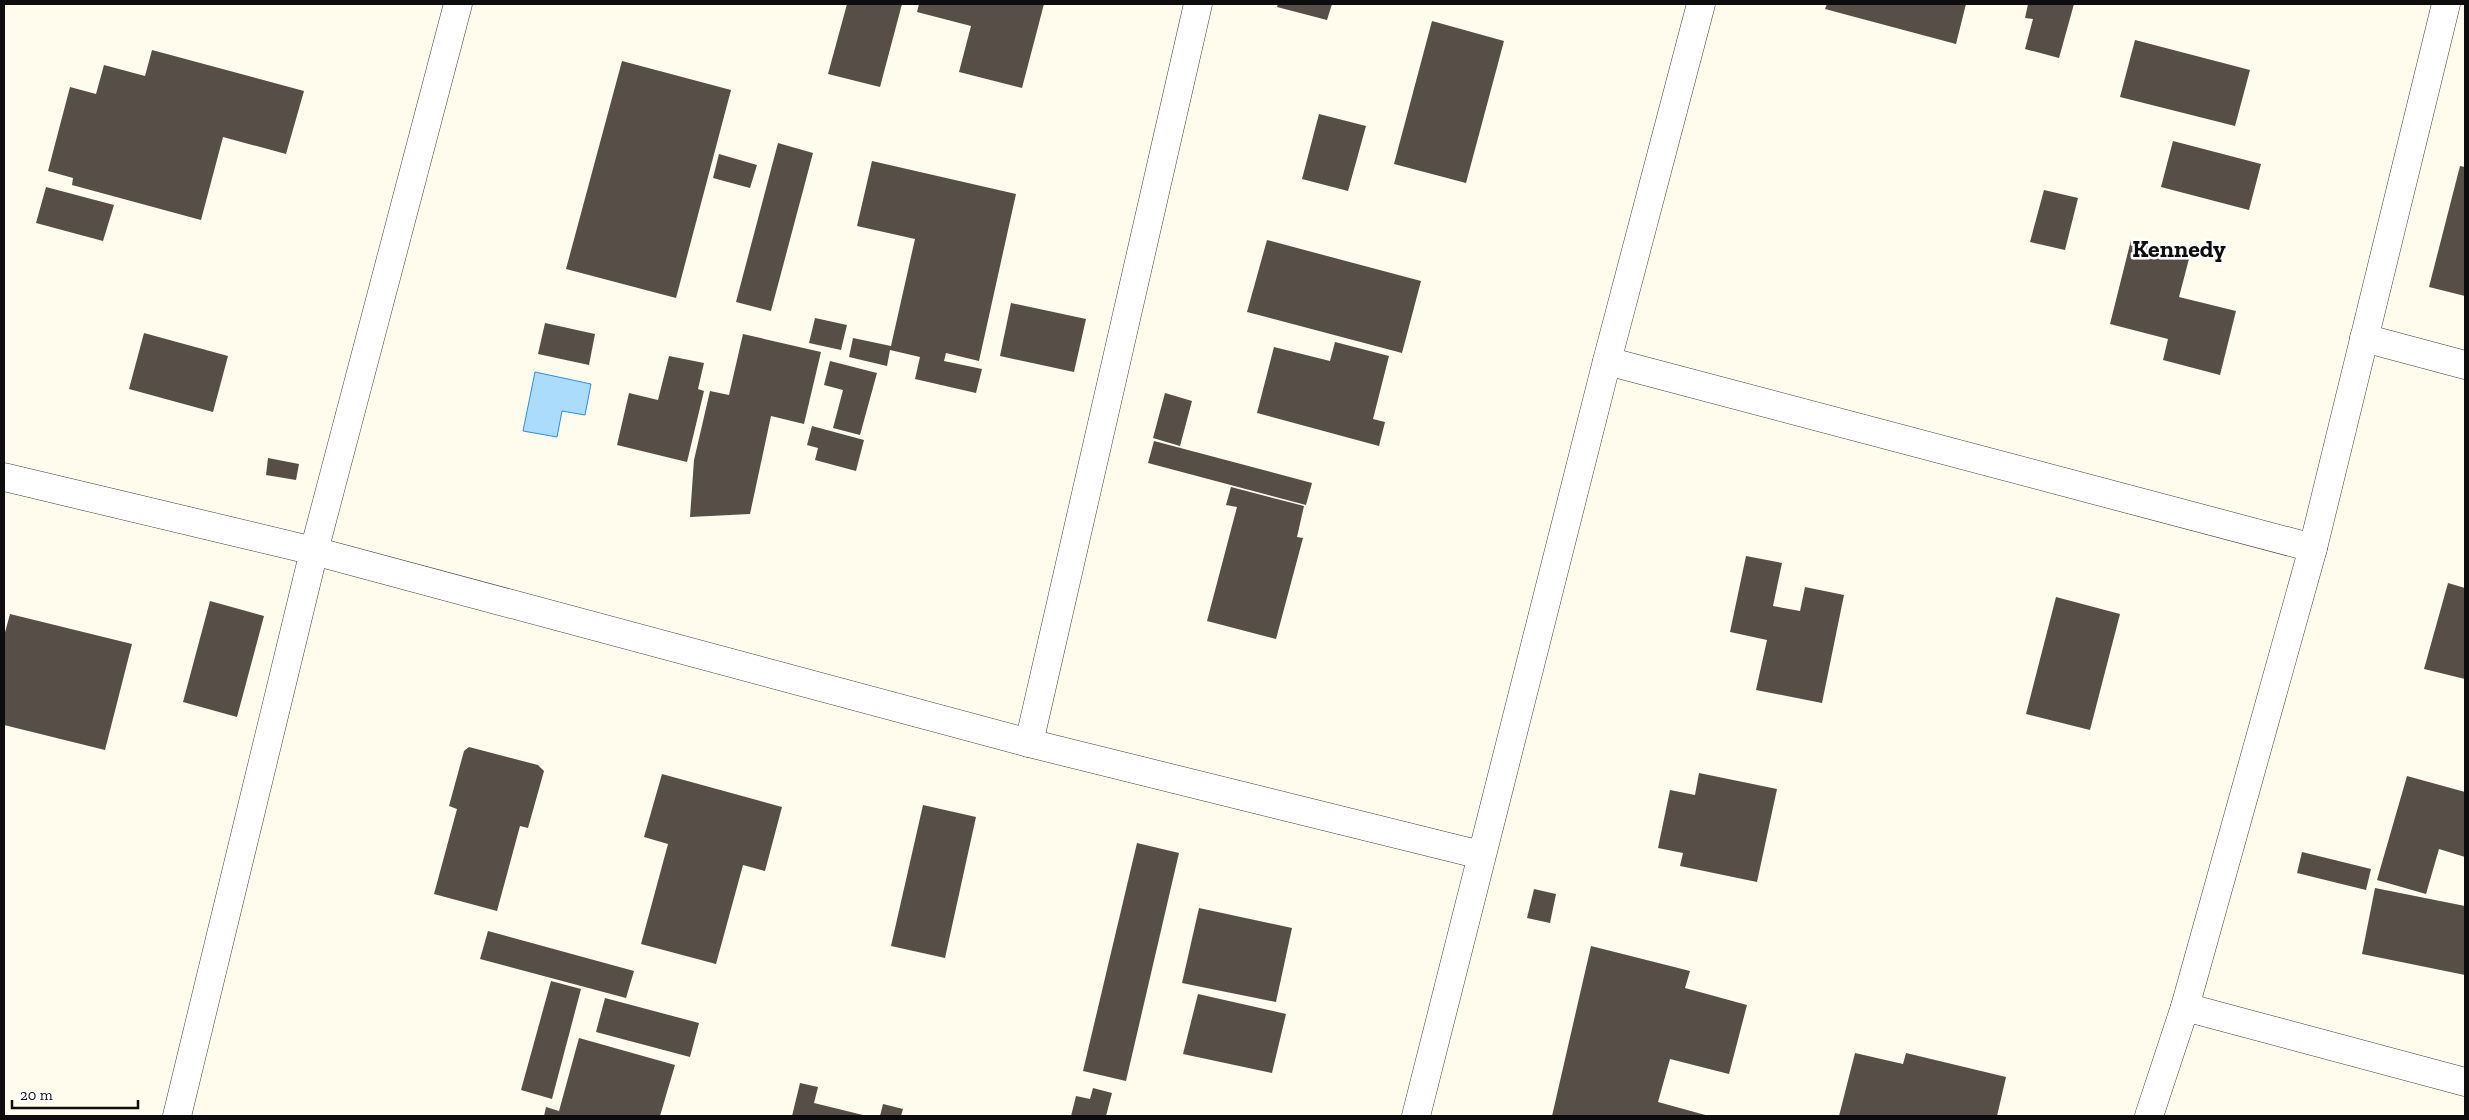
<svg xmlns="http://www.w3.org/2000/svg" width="2469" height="1120" viewBox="0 0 2469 1120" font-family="'Zilla Slab',serif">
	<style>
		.water { fill: #acdcfc; stroke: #2b90db }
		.building { fill: #574e48 }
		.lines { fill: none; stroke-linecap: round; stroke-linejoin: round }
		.street-casing { stroke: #404040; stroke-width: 29 }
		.street { stroke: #fff; stroke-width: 28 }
		.labels { text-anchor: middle; stroke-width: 5; stroke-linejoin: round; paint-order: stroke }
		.district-label { font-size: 24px; font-weight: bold; fill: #0d0d0d; stroke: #fff }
	</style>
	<rect width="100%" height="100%" fill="#fffced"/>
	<polygon class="water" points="535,372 591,384 585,415 562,411 557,437 523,431"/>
	<g class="building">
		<polygon points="847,4 902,4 880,87 828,74"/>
		<polygon points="919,4 1044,4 1022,88 959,72 971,26 917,12"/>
		<polygon points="1278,4 1332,4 1327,20 1277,7"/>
		<polygon points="1827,4 1966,4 1956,44 1825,9"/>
		<polygon points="2028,4 2074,4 2059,58 2025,49 2033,19 2025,18"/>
		<polygon points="1432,21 1504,41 1466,183 1394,164"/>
		<polygon points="2135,40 2250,70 2235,126 2120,97"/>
		<polygon points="152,50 304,91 286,154 223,137 201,220 72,185 73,178 48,171 70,87 96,94 104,65 145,76"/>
		<polygon points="622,61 731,90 676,298 566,269"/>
		<polygon points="1319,114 1366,126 1348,191 1302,179"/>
		<polygon points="2173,141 2261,164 2249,210 2161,187"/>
		<polygon points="778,143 813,153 771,311 736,302"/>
		<polygon points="719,154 757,165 750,188 713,178"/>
		<polygon points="872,161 1016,194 979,361 946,353 944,361 982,369 976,393 915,379 920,357 890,350 887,366 849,357 853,338 891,346 915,239 857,226"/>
		<polygon points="2460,166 2465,167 2465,296 2429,287"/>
		<polygon points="46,187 114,205 103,241 36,223"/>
		<polygon points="2044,190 2078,198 2065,250 2030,242"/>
		<polygon points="1267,240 1421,281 1402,353 1247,312"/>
		<polygon points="2131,240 2190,255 2179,297 2236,311 2220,375 2163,360 2168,339 2110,324"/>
		<polygon points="1011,303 1086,319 1074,372 1000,356"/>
		<polygon points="815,318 847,325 841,350 809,343"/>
		<polygon points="545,323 595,334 589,365 538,354"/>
		<polygon points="144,333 228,356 213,412 129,389"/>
		<polygon points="743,334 821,352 804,424 771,416 750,514 690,517 694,460 710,391 729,395"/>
		<polygon points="1335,342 1389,356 1373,419 1385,422 1379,446 1257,413 1274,347 1330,361"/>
		<polygon points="669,356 704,363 698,389 704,391 687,462 617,445 629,393 658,400"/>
		<polygon points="830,361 877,373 860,435 833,428 843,390 824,385"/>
		<polygon points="1165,393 1192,401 1180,446 1153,438"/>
		<polygon points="812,426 864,440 856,471 815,460 818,448 807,445"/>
		<polygon points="1154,441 1312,483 1306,505 1148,463"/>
		<polygon points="268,458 299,464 296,480 266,475"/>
		<polygon points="1231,487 1304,506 1297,537 1303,538 1276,639 1207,621 1237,507 1226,505"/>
		<polygon points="1746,556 1782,563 1773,606 1800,611 1805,587 1844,595 1822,703 1756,690 1767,640 1730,632"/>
		<polygon points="2448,583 2465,588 2465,679 2424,669"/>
		<polygon points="2056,597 2120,614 2090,730 2026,714"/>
		<polygon points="210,601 264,616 237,717 183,702"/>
		<polygon points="10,614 132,644 105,750 4,725 4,636"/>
		<polygon points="469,747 538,765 544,771 528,828 520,826 497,911 434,894 457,809 449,806 464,751"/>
		<polygon points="1699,773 1777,789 1757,882 1680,866 1683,853 1658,848 1670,790 1695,795"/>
		<polygon points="662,774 782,807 765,871 743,865 716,964 641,944 668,844 644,837"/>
		<polygon points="2407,776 2465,792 2465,857 2439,849 2426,894 2377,880"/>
		<polygon points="923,805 976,817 945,958 891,946"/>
		<polygon points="1137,843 1179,853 1126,1081 1083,1071"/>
		<polygon points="2302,852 2371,869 2366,890 2297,873"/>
		<polygon points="2375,888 2465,906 2465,975 2362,954"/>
		<polygon points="1534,889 1556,894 1550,923 1527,918"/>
		<polygon points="1199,908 1292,928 1276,1002 1182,983"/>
		<polygon points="488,931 634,971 626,998 480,959"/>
		<polygon points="1591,946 1690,971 1685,988 1747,1005 1729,1074 1670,1059 1658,1102 1709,1116 1552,1116"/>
		<polygon points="551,981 581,989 552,1099 521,1090"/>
		<polygon points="1198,994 1286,1014 1272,1073 1183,1054"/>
		<polygon points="605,998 699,1023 690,1057 596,1032"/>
		<polygon points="579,1038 675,1065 660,1116 544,1116 546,1107 559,1111"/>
		<polygon points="1855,1053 1903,1064 1906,1053 2006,1077 1997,1116 1839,1116"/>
		<polygon points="800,1083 818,1087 814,1103 867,1116 792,1116"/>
		<polygon points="1093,1088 1112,1093 1106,1116 1071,1116 1076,1096 1090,1099"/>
		<polygon points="883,1104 903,1109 901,1116 880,1116"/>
	</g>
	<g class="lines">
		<defs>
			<g id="street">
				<polyline points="2364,338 2465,365"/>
				<polyline points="1607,361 2313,548"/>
				<polyline points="4,477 314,551 1029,743 1481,855"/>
				<polyline points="1029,743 1198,4"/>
				<polyline points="2185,1007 2465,1082"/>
				<polyline points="177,1116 314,551 458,4"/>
				<polyline points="1416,1116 1607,361 1701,4"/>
				<polyline points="2149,1116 2185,1007 2313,548 2446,4"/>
			</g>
		</defs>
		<use href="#street" class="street-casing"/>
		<use href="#street" class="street"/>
	</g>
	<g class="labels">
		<g class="district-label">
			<text x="2179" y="257">Kennedy</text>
		</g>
	</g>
	<rect width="2469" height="1120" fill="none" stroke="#0d0d0d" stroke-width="10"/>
	<path d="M12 1100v8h126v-8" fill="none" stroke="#0d0d0d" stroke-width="2.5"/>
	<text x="20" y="1100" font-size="15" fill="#0d0d0d" stroke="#ffffff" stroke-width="4" paint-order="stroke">20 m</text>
</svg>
